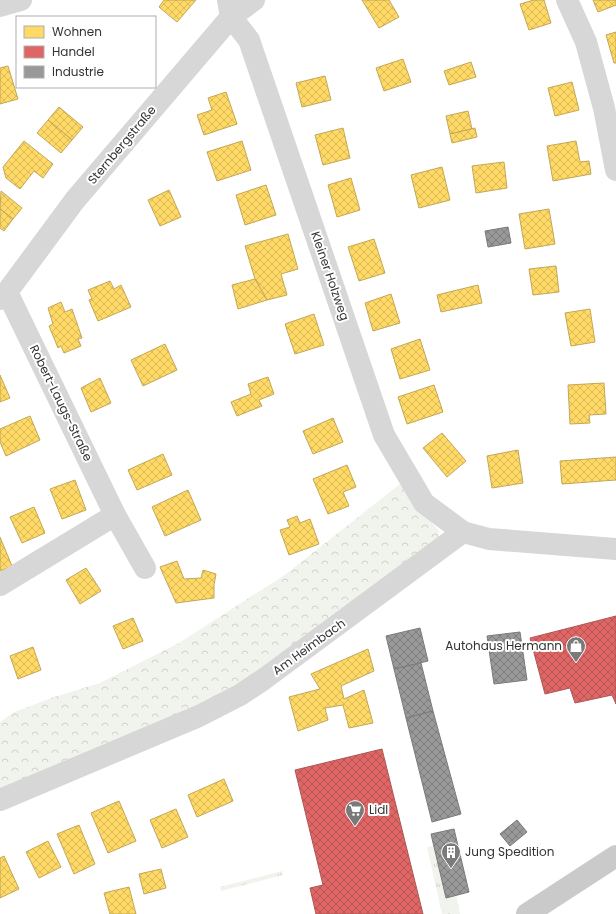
<svg xmlns="http://www.w3.org/2000/svg" width="616" height="914" viewBox="0 0 616 914" font-family="Poppins,sans-serif">
	<style>
		.grass { fill: url(#grass-tufts) }
		.park { fill: url(#park-crowns) }
		.homes { fill: url(#homes-cross-hatch); stroke: #c2a757 }
		.shops { fill: url(#shops-cross-hatch); stroke: #ac5757 }
		.industry { fill: url(#industry-cross-hatch); stroke: #7a7a7a }
		.lines { fill: none; stroke-linecap: round; stroke-linejoin: round }
		.minor { stroke: #d7d7d7; stroke-width: 22 }
		.major { stroke: #cacaca; stroke-width: 22 }
		.labels { text-anchor: middle; stroke-width: 4; stroke-linejoin: round; paint-order: stroke }
		.street-label { font-size: 12px; fill: #333; stroke: #fff }
		.poi-label { font-size: 12px; fill: #333; stroke: #fff; text-anchor: start }
	</style>
	<defs>
		<pattern id="grass-tufts" width="24" height="20" patternUnits="userSpaceOnUse"><rect width="24" height="20" fill="#f1f4ed"/><path d="M3 7l-1-3M5 7V3M7 7l1-3M15 17l-1-3M17 17v-4M19 17l1-3" fill="none" stroke="#cfd2cc"/></pattern>
		<pattern id="park-crowns" width="20" height="18" patternUnits="userSpaceOnUse"><rect width="20" height="18" fill="#f1f4ed"/><path d="M2 6a3 3 0 1 1 6 0M12 15a3 3 0 1 1 6 0" fill="none" stroke="#cfd2cc"/></pattern>
		<pattern id="homes-cross-hatch" width="8" height="8" patternUnits="userSpaceOnUse"><rect width="8" height="8" fill="#ffd966"/><path d="M0 0l8 8M0 8l8-8" fill="none" stroke="#dbbb59"/></pattern>
		<pattern id="shops-cross-hatch" width="8" height="8" patternUnits="userSpaceOnUse"><rect width="8" height="8" fill="#e06666"/><path d="M0 0l8 8M0 8l8-8" fill="none" stroke="#b65555"/></pattern>
		<pattern id="industry-cross-hatch" width="8" height="8" patternUnits="userSpaceOnUse"><rect width="8" height="8" fill="#999"/><path d="M0 0l8 8M0 8l8-8" fill="none" stroke="#7d7d7d"/></pattern>
	</defs>
	<rect width="100%" height="100%" fill="#fff"/>
	<g class="grass">
		<polygon points="433,846 446,898 456,895 460,914 442,914 427,847"/>
		<polygon points="282,871 283,875 221,891 220,887"/>
	</g>
	<polygon class="park" points="400,484 439,531 437,544 218,699 0,791 0,722 14,712 54,697 100,683 179,643 286,574"/>
	<g class="homes">
		<polygon points="164,0 196,0 177,22 159,7"/>
		<polygon points="362,0 389,0 399,17 379,28"/>
		<polygon points="534,0 544,0 551,23 529,30 520,4"/>
		<polygon points="593,0 616,0 616,5 598,12"/>
		<polygon points="616,32 616,63 614,63 606,35"/>
		<polygon points="403,59 411,82 384,91 376,68"/>
		<polygon points="471,62 476,77 449,85 444,71"/>
		<polygon points="8,66 18,99 0,104 0,68"/>
		<polygon points="325,76 331,100 302,107 296,83"/>
		<polygon points="572,82 579,110 555,116 548,88"/>
		<polygon points="226,92 237,124 204,135 197,115 212,110 208,98"/>
		<polygon points="59,107 83,127 72,140 48,120"/>
		<polygon points="468,111 472,129 450,134 446,116"/>
		<polygon points="48,120 72,140 61,153 37,133"/>
		<polygon points="343,128 350,158 323,165 315,135"/>
		<polygon points="475,128 477,137 452,143 450,134"/>
		<polygon points="24,141 53,164 43,178 34,171 20,189 6,178 3,167"/>
		<polygon points="242,141 251,170 217,181 207,152"/>
		<polygon points="576,141 580,162 589,161 591,174 553,181 547,146"/>
		<polygon points="504,162 507,188 476,193 472,166"/>
		<polygon points="442,167 450,200 419,208 411,175"/>
		<polygon points="351,178 360,210 337,217 328,185"/>
		<polygon points="266,185 276,215 245,225 236,195"/>
		<polygon points="169,190 181,217 160,226 148,200"/>
		<polygon points="1,191 22,208 13,219 0,209"/>
		<polygon points="0,209 13,219 4,231 0,228"/>
		<polygon points="549,209 555,244 525,249 519,214"/>
		<polygon points="288,234 298,269 281,274 287,295 267,300 255,279 245,246"/>
		<polygon points="374,239 385,273 359,281 348,247"/>
		<polygon points="556,266 559,292 533,295 529,269"/>
		<polygon points="255,279 267,300 238,309 232,285"/>
		<polygon points="110,281 114,289 121,285 131,307 98,321 89,300 92,299 88,290"/>
		<polygon points="478,285 482,303 441,312 437,295"/>
		<polygon points="391,294 400,323 373,331 365,303"/>
		<polygon points="61,302 65,312 72,309 82,338 78,339 81,346 64,353 61,346 58,348 49,326 53,324 48,308"/>
		<polygon points="590,309 595,342 571,346 565,313"/>
		<polygon points="314,314 324,345 295,354 285,324"/>
		<polygon points="420,339 430,370 400,379 391,349"/>
		<polygon points="165,344 177,370 143,386 131,360"/>
		<polygon points="0,375 10,398 0,402"/>
		<polygon points="268,377 274,394 259,400 262,406 237,416 231,402 251,394 248,384"/>
		<polygon points="100,378 111,403 91,412 81,388"/>
		<polygon points="604,383 606,414 589,415 590,423 570,424 568,385"/>
		<polygon points="434,385 443,412 407,424 398,397"/>
		<polygon points="30,416 40,440 6,456 0,442 0,429"/>
		<polygon points="333,418 343,442 313,454 303,431"/>
		<polygon points="442,433 466,461 447,477 423,448"/>
		<polygon points="518,450 523,483 492,488 487,456"/>
		<polygon points="163,454 172,475 137,490 128,470"/>
		<polygon points="616,457 616,480 562,484 560,461"/>
		<polygon points="347,465 356,487 343,492 349,506 328,514 313,479"/>
		<polygon points="75,480 86,510 62,519 50,489"/>
		<polygon points="188,490 201,520 165,536 152,507"/>
		<polygon points="34,507 45,533 22,543 10,517"/>
		<polygon points="297,516 300,523 310,519 319,544 289,555 280,530 290,527 287,520"/>
		<polygon points="0,537 12,566 0,571"/>
		<polygon points="177,561 184,579 201,578 203,570 216,574 214,585 214,598 176,603 160,567"/>
		<polygon points="86,568 101,591 80,604 66,580"/>
		<polygon points="133,618 143,641 123,649 113,626"/>
		<polygon points="33,647 41,670 18,679 10,656"/>
		<polygon points="368,649 374,671 341,686 344,699 364,690 373,723 349,728 343,705 325,708 328,720 298,731 289,697 320,689 311,674"/>
		<polygon points="224,779 233,801 197,817 188,795"/>
		<polygon points="119,801 136,841 108,853 91,813"/>
		<polygon points="176,809 188,837 162,848 150,820"/>
		<polygon points="79,825 95,864 74,874 57,834"/>
		<polygon points="48,841 61,867 39,878 26,852"/>
		<polygon points="4,856 19,889 0,898 0,858"/>
		<polygon points="161,869 166,888 144,894 139,874"/>
		<polygon points="129,887 136,914 110,914 104,893"/>
	</g>
	<g class="shops">
		<polygon points="616,616 616,704 612,695 575,703 570,688 545,694 530,638"/>
		<polygon points="382,749 423,914 316,914 310,888 323,885 295,770"/>
	</g>
	<g class="industry">
		<polygon points="508,227 511,243 488,247 485,231"/>
		<polygon points="420,628 428,661 394,669 386,636"/>
		<polygon points="520,632 527,680 494,684 487,636"/>
		<polygon points="421,663 433,711 406,718 394,669"/>
		<polygon points="433,711 461,814 432,822 406,718"/>
		<polygon points="517,820 527,832 510,846 500,834"/>
		<polygon points="454,829 469,892 446,898 431,834"/>
	</g>
	<g class="lines">
		<g class="minor">
			<polyline points="228,0 231,17 249,40 384,435 424,503 463,532 489,539 616,549"/>
			<polyline points="567,0 586,42 604,108 616,170"/>
			<polyline points="0,6 21,0"/>
			<polyline points="7,292 115,515 145,568"/>
			<polyline points="0,299 7,292 75,200 231,17 254,0"/>
			<polyline points="0,585 115,515"/>
			<polyline points="0,800 199,716 240,695 264,679 463,532"/>
		</g>
		<polyline class="major" points="527,914 616,856"/>
	</g>
	<defs>
		<symbol id="shop-pin" viewBox="-11 -11 22 30"><path d="M0 17L-7.5 6A9.5 9.5 0 1 1 7.5 6Z" fill="#7a7a7a" stroke="#fff"/><path d="M-5-2.5h2.3a2.7 3.5 0 0 1 5.4 0H5L5.5 6h-11ZM-1.5-2.5h3a1.5 2.3 0 0 0-3 0Z" fill="#fff"/></symbol>
		<symbol id="supermarket-pin" viewBox="-11 -11 22 30"><path d="M0 17L-7.5 6A9.5 9.5 0 1 1 7.5 6Z" fill="#7a7a7a" stroke="#fff"/><path d="M-6-5.5h2.5l.6 2H6L4.5 2H-2.5L-4.4-4H-6ZM-1.5 3.2a1.3 1.3 0 1 0 .1 0ZM3 3.2a1.3 1.3 0 1 0 .1 0Z" fill="#fff"/></symbol>
		<symbol id="building-pin" viewBox="-11 -11 22 30"><path d="M0 17L-7.5 6A9.5 9.5 0 1 1 7.5 6Z" fill="#7a7a7a" stroke="#fff"/><path d="M-4-6H4V6H1V3H-1V6H-4ZM-2.5-4.3h1.7v1.8h-1.7ZM.8-4.3h1.7v1.8H.8ZM-2.5-1h1.7V.8h-1.7ZM.8-1h1.7V.8H.8Z" fill="#fff"/></symbol>
	</defs>
	<g fill-rule="evenodd">
		<use href="#shop-pin" x="565" y="635" width="22" height="30"/>
		<use href="#supermarket-pin" x="344" y="799" width="22" height="30"/>
		<use href="#building-pin" x="440" y="841" width="22" height="30"/>
	</g>
	<g class="labels">
		<g class="street-label">
			<text transform="translate(122 145) rotate(-50)" y="4">Sternbergstraße</text>
			<text transform="translate(330 276) rotate(71)" y="4">Kleiner Holzweg</text>
			<text transform="translate(61 403) rotate(64)" y="4">Robert-Laugs-Straße</text>
			<text transform="translate(309 647) rotate(-36)" y="4">Am Heimbach</text>
		</g>
		<g class="poi-label">
			<text x="562" y="650" text-anchor="end">Autohaus Hermann</text>
			<text x="369" y="814">Lidl</text>
			<text x="465" y="856">Jung Spedition</text>
		</g>
	</g>
	<rect x="16" y="16" width="140" height="72" fill="#ffffff" stroke="#adadad"/>
	<rect x="24" y="26" width="20" height="12" fill="#ffd966" stroke="#adadad"/>
	<text x="52" y="36" font-size="12" fill="#333333">Wohnen</text>
	<rect x="24" y="46" width="20" height="12" fill="#e06666" stroke="#adadad"/>
	<text x="52" y="56" font-size="12" fill="#333333">Handel</text>
	<rect x="24" y="66" width="20" height="12" fill="#999999" stroke="#adadad"/>
	<text x="52" y="76" font-size="12" fill="#333333">Industrie</text>
</svg>
